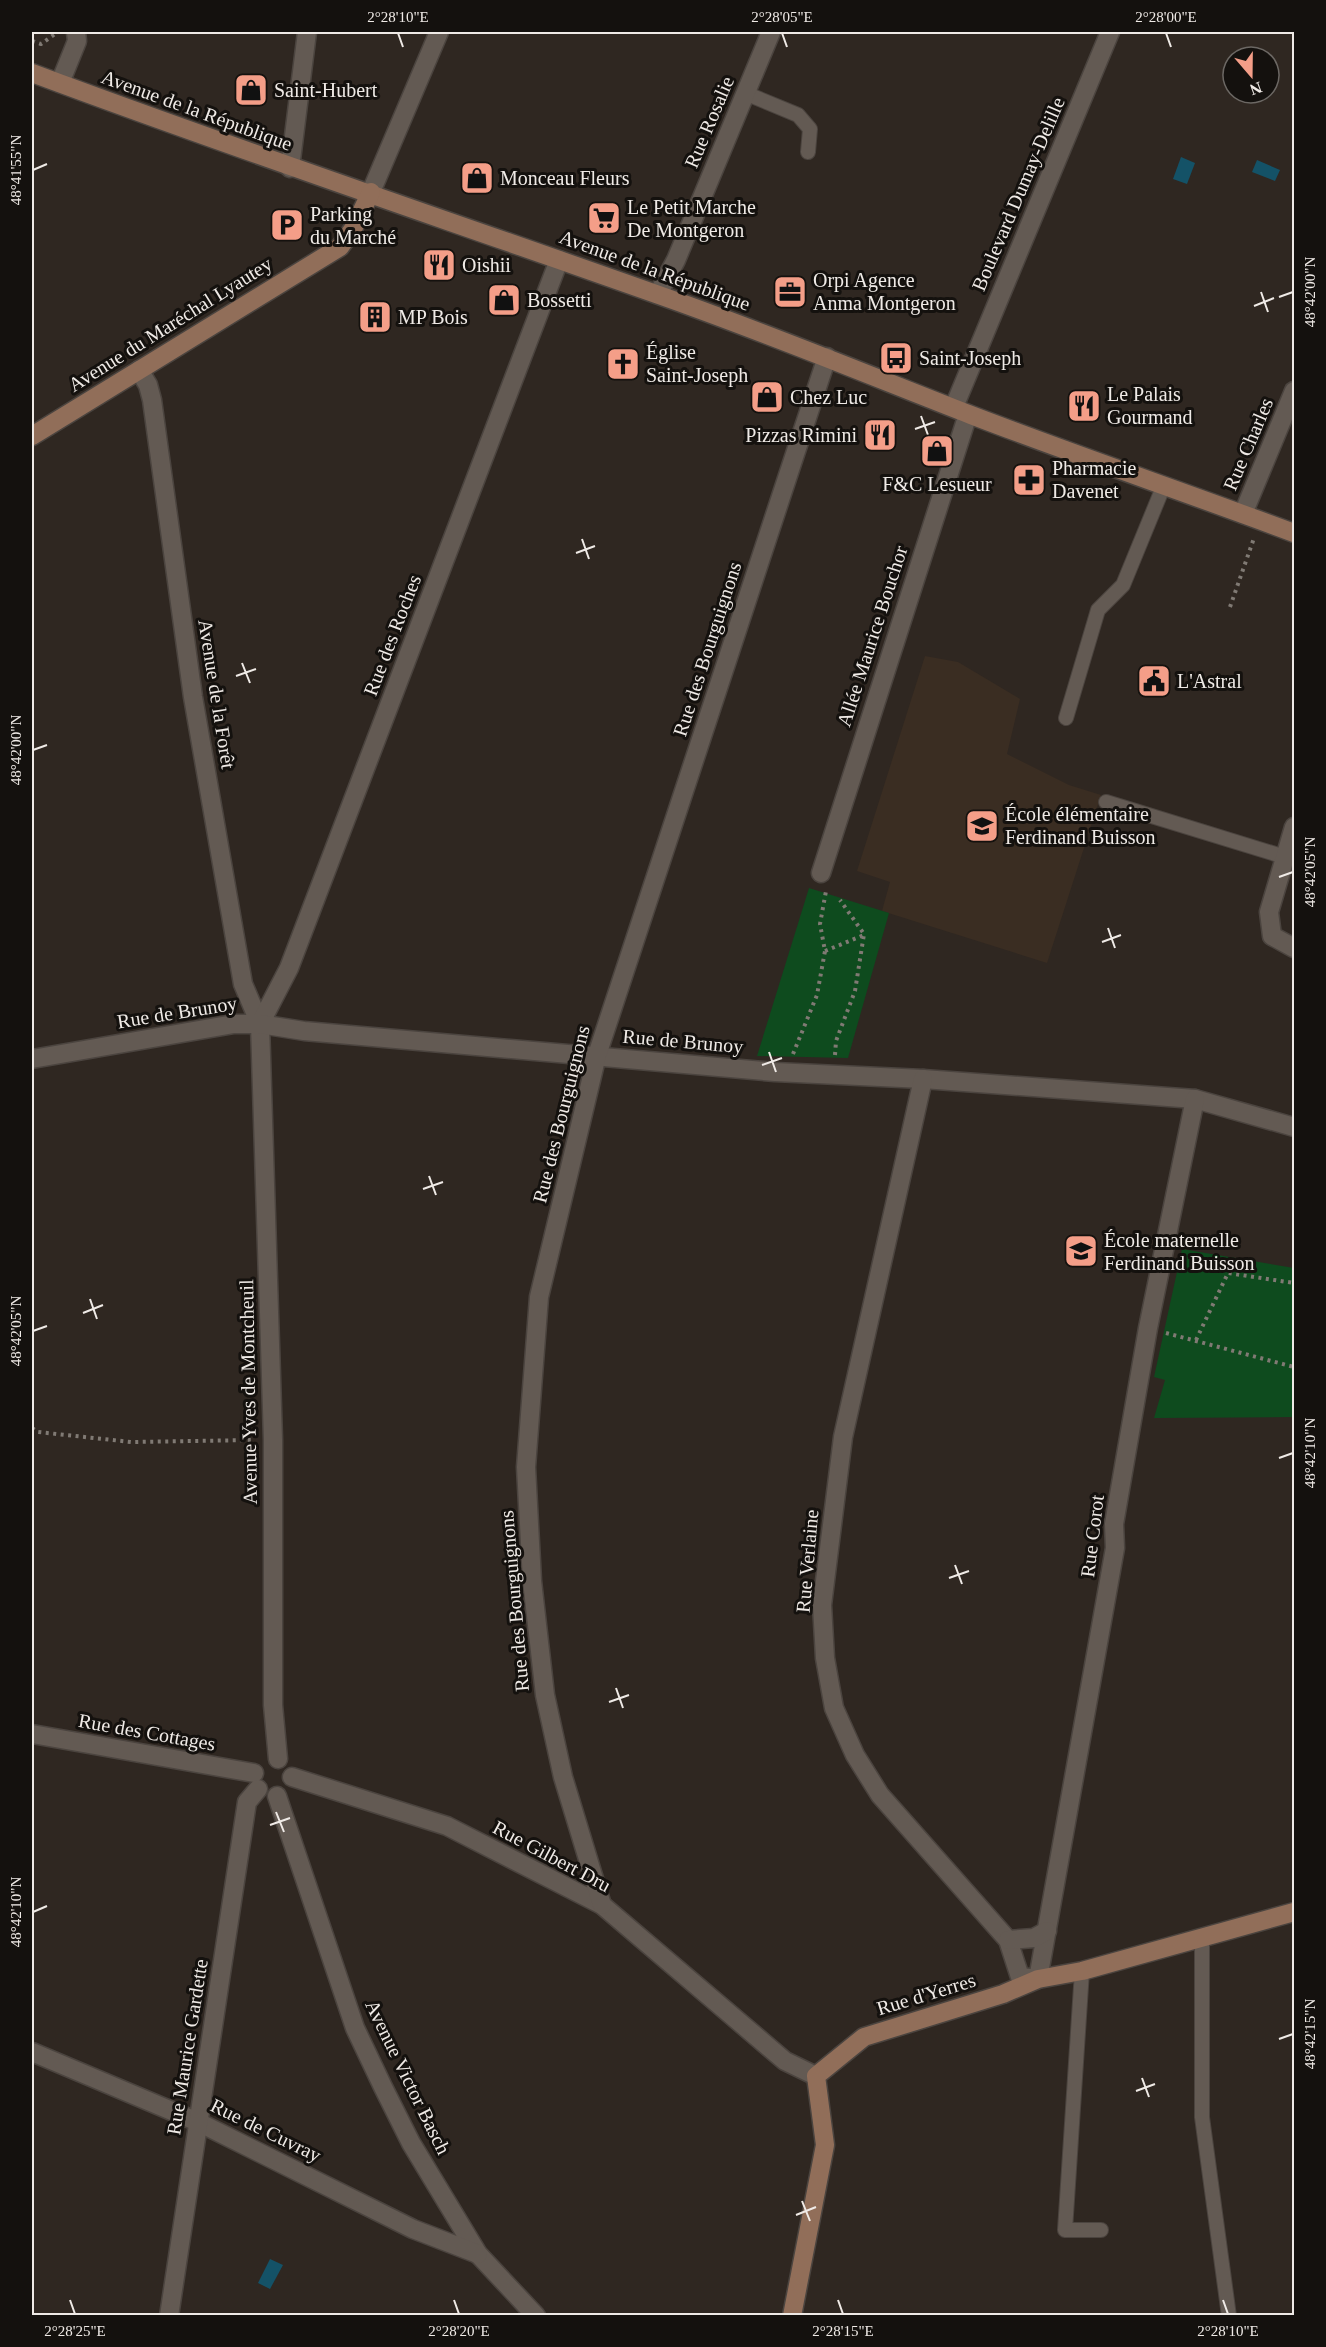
<svg xmlns="http://www.w3.org/2000/svg" width="1326" height="2347" viewBox="0 0 1326 2347" font-family="'Times New Roman',serif">
	<style>
		.built { fill: #3a2d22 }
		.green { fill: #0e4b1e }
		.water { fill: #145267 }
		.lines { fill: none; stroke-linecap: round; stroke-linejoin: round }
		.lane-casing { stroke: #4b443f; stroke-width: 16 }
		.street-casing { stroke: #4b443f; stroke-width: 21 }
		.secondary-casing { stroke: #4b443f; stroke-width: 21 }
		.path { stroke: #807a74; stroke-width: 4; stroke-dasharray: 3 4.5; stroke-linecap: butt }
		.lane { stroke: #635a53; stroke-width: 14 }
		.street { stroke: #635a53; stroke-width: 18 }
		.secondary { stroke: #916e59; stroke-width: 18 }
		.ticks { fill: none; stroke: #efeae6; stroke-width: 2 }
		.labels { text-anchor: middle; stroke-width: 6; stroke-linejoin: round; paint-order: stroke }
		.poi-label { font-size: 20px; fill: #efeae6; stroke: #14110e; text-anchor: start }
		.street-label { font-size: 20px; fill: #efeae6; stroke: #14110e }
		.neatline { fill: none; stroke: #efeae6; stroke-width: 2 }
		.ticks-label { font-size: 15px; text-anchor: middle; fill: #efeae6 }
	</style>
	<rect width="100%" height="100%" fill="#2f2721"/>
	<polygon class="built" points="925,656 958,662 1020,699 1007,754 1069,785 1101,795 1047,963 882,911 890,882 857,871"/>
	<g class="green">
		<polygon points="809,888 889,913 848,1058 757,1056"/>
		<polygon points="1182,1249 1294,1268 1294,1417 1154,1418 1165,1380 1154,1377"/>
	</g>
	<g class="water">
		<polygon points="1181,157 1195,163 1187,184 1173,179"/>
		<polygon points="1257,160 1280,170 1275,181 1252,172"/>
		<polygon points="270,2259 283,2265 270,2289 258,2283"/>
	</g>
	<g class="lines">
		<defs>
			<g id="lane">
				<polyline points="745,93 798,115 810,129 808,152"/>
				<polyline points="1066,718 1098,610 1123,585 1164,485"/>
				<polyline points="1106,802 1285,857"/>
				<polyline points="1202,1936 1202,2117 1229,2316"/>
				<polyline points="1082,1971 1065,2230 1101,2230"/>
			</g>
			<g id="street">
				<polyline points="60,83 77,41 76,32"/>
				<polyline points="290,168 307,32"/>
				<polyline points="371,192 439,32"/>
				<polyline points="658,294 676,260 771,32"/>
				<polyline points="139,370 148,385 152,400 193,697 243,984 260,1024 273,1440 273,1705 278,1759"/>
				<polyline points="954,407 1110,32"/>
				<polyline points="1243,514 1294,391"/>
				<polyline points="1294,827 1269,912 1272,936 1294,948"/>
				<polyline points="821,873 968,414"/>
				<polyline points="260,1024 289,968 559,260"/>
				<polyline points="32,1059 234,1024 260,1024 304,1031 775,1072 923,1079 1195,1099 1294,1127"/>
				<polyline points="923,1079 843,1437 822,1605 825,1658 834,1708 855,1755 880,1795 1008,1940 1020,1977 1038,1979 1115,1548 1114,1524 1148,1328 1195,1099"/>
				<polyline points="32,1734 254,1773"/>
				<polyline points="292,1777 447,1826 602,1905 785,2061 816,2076"/>
				<polyline points="277,1796 355,2028 383,2087 411,2143 478,2254 536,2316"/>
				<polyline points="602,1905 563,1777 545,1695 532,1581 526,1467 539,1297 597,1055 827,357"/>
				<polyline points="1008,1940 1034,1938 1047,1931"/>
				<polyline points="32,2052 198,2122 413,2229 478,2254"/>
				<polyline points="169,2316 247,1802 258,1789"/>
			</g>
			<g id="secondary">
				<path d="M32,73C238,150 447,220 656,294C762,331 866,374 971,415C1078,456 1187,493 1294,533"/>
				<polyline points="32,436 340,247 353,229 371,192"/>
				<polyline points="792,2316 825,2145 816,2076 864,2037 1003,1994 1038,1979 1082,1971 1294,1912"/>
			</g>
		</defs>
		<use href="#lane" class="lane-casing"/>
		<use href="#street" class="street-casing"/>
		<use href="#secondary" class="secondary-casing"/>
		<g class="path">
			<polyline points="32,41 41,44 55,34"/>
			<polyline points="1230,607 1254,538"/>
			<polyline points="825,951 864,935"/>
			<polyline points="793,1054 817,995 825,951 820,924 826,891"/>
			<polyline points="835,1055 836,1041 855,991 864,934 840,900"/>
			<polyline points="1166,1333 1294,1367"/>
			<polyline points="1196,1340 1228,1273 1294,1283"/>
			<polyline points="32,1428 38,1432 131,1442 254,1440"/>
		</g>
		<use href="#lane" class="lane"/>
		<use href="#street" class="street"/>
		<use href="#secondary" class="secondary"/>
	</g>
	<path class="ticks" d="M398,33L403,47M782,33L787,47M1166,33L1171,47M33,170L47,164M1261,292L1268,312M1279,297L1293,292M1254,306L1274,298M921,416L928,435M915,429L935,422M582,539L589,559M576,553L595,546M242,663L250,683M236,676L256,669M33,750L47,745M1279,877L1293,872M1108,928L1115,948M1102,942L1121,935M769,1052L776,1072M762,1065L782,1058M429,1176L436,1195M423,1189L443,1182M90,1299L97,1319M83,1313L103,1305M33,1331L47,1326M1279,1458L1293,1453M955,1565L962,1584M949,1578L969,1571M616,1688L623,1708M609,1702L629,1695M276,1812L284,1832M270,1825L290,1818M33,1912L47,1906M1279,2039L1293,2034M1142,2078L1149,2097M1136,2091L1155,2084M802,2201L810,2221M796,2215L816,2207M70,2300L75,2314M454,2300L459,2314M838,2300L843,2314M1223,2300L1228,2314"/>
	<defs>
		<symbol id="shop-square" viewBox="-11 -11 22 22"><rect x="-9" y="-9" width="18" height="18" rx="4" fill="#f49e88" stroke="#14110e"/><path d="M-5-2.5h2.3a2.7 3.5 0 0 1 5.4 0H5L5.5 6h-11ZM-1.5-2.5h3a1.5 2.3 0 0 0-3 0Z" fill="#111"/></symbol>
		<symbol id="supermarket-square" viewBox="-11 -11 22 22"><rect x="-9" y="-9" width="18" height="18" rx="4" fill="#f49e88" stroke="#14110e"/><path d="M-6-5.5h2.5l.6 2H6L4.5 2H-2.5L-4.4-4H-6ZM-1.5 3.2a1.3 1.3 0 1 0 .1 0ZM3 3.2a1.3 1.3 0 1 0 .1 0Z" fill="#111"/></symbol>
		<symbol id="parking-square" viewBox="-11 -11 22 22"><rect x="-9" y="-9" width="18" height="18" rx="4" fill="#f49e88" stroke="#14110e"/><path d="M-3.5-5.5H1a3.5 3.5 0 0 1 0 7H-1V5.5H-3.5ZM-1-3.4V-.6H.8a1.4 1.4 0 0 0 0-2.8Z" fill="#111"/></symbol>
		<symbol id="restaurant-square" viewBox="-11 -11 22 22"><rect x="-9" y="-9" width="18" height="18" rx="4" fill="#f49e88" stroke="#14110e"/><path d="M-5-6h1v4h1v-4h1v4h1v-4h1v5L-1.5 .5V6h-2V.5L-5-1ZM5-6V6H3V1.5H1.5Q1.5-4 5-6Z" fill="#111"/></symbol>
		<symbol id="office-square" viewBox="-11 -11 22 22"><rect x="-9" y="-9" width="18" height="18" rx="4" fill="#f49e88" stroke="#14110e"/><path d="M-6-3h4V-5.5h4V-3h4V5H-6ZM-1-4.5V-3h2v-1.5ZM-6 0V1H6V0Z" fill="#111"/></symbol>
		<symbol id="building-square" viewBox="-11 -11 22 22"><rect x="-9" y="-9" width="18" height="18" rx="4" fill="#f49e88" stroke="#14110e"/><path d="M-4-6H4V6H1V3H-1V6H-4ZM-2.5-4.3h1.7v1.8h-1.7ZM.8-4.3h1.7v1.8H.8ZM-2.5-1h1.7V.8h-1.7ZM.8-1h1.7V.8H.8Z" fill="#111"/></symbol>
		<symbol id="bus-square" viewBox="-11 -11 22 22"><rect x="-9" y="-9" width="18" height="18" rx="4" fill="#f49e88" stroke="#14110e"/><path d="M-5-6H5V4H4V6H2V4H-2V6H-4V4H-5ZM-3.5-4V0h7V-4ZM-3.5 1.2v1.5H-2V1.2ZM2 1.2v1.5H3.5V1.2Z" fill="#111"/></symbol>
		<symbol id="church-square" viewBox="-11 -11 22 22"><rect x="-9" y="-9" width="18" height="18" rx="4" fill="#f49e88" stroke="#14110e"/><path d="M-1.2-6h2.4v3.5h3.3v2.4h-3.3V6h-2.4V-.1h-3.3v-2.4h3.3Z" fill="#111"/></symbol>
		<symbol id="pharmacy-square" viewBox="-11 -11 22 22"><rect x="-9" y="-9" width="18" height="18" rx="4" fill="#f49e88" stroke="#14110e"/><path d="M-2-6h4v4h4v4h-4v4h-4v-4h-4v-4h4Z" fill="#111"/></symbol>
		<symbol id="civic-square" viewBox="-11 -11 22 22"><rect x="-9" y="-9" width="18" height="18" rx="4" fill="#f49e88" stroke="#14110e"/><path d="M-.6-6.5H3V-4.5H.6V-3L4-1V1h2V6H-6V1h2V-1L-.6-3ZM-1.2 2.5V6h2.4V2.5Z" fill="#111"/></symbol>
		<symbol id="school-square" viewBox="-11 -11 22 22"><rect x="-9" y="-9" width="18" height="18" rx="4" fill="#f49e88" stroke="#14110e"/><path d="M0-5L7-2L0 1L-7-2ZM-4 1L0 2.5L4 1V4Q0 6-4 4Z" fill="#111"/></symbol>
	</defs>
	<g fill-rule="evenodd">
		<use href="#shop-square" x="232" y="71" width="38" height="38"/>
		<use href="#shop-square" x="458" y="159" width="38" height="38"/>
		<use href="#supermarket-square" x="585" y="199" width="38" height="38"/>
		<use href="#parking-square" x="268" y="206" width="38" height="38"/>
		<use href="#restaurant-square" x="420" y="246" width="38" height="38"/>
		<use href="#office-square" x="771" y="273" width="38" height="38"/>
		<use href="#shop-square" x="485" y="281" width="38" height="38"/>
		<use href="#building-square" x="356" y="298" width="38" height="38"/>
		<use href="#bus-square" x="877" y="339" width="38" height="38"/>
		<use href="#church-square" x="604" y="345" width="38" height="38"/>
		<use href="#shop-square" x="748" y="378" width="38" height="38"/>
		<use href="#restaurant-square" x="1065" y="387" width="38" height="38"/>
		<use href="#restaurant-square" x="861" y="416" width="38" height="38"/>
		<use href="#shop-square" x="918" y="432" width="38" height="38"/>
		<use href="#pharmacy-square" x="1010" y="461" width="38" height="38"/>
		<use href="#civic-square" x="1135" y="662" width="38" height="38"/>
		<use href="#school-square" x="963" y="807" width="38" height="38"/>
		<use href="#school-square" x="1062" y="1232" width="38" height="38"/>
	</g>
	<g class="labels">
		<g class="poi-label">
			<text x="274" y="97">Saint-Hubert</text>
			<text x="500" y="185">Monceau Fleurs</text>
			<text x="627" y="214">Le Petit Marche<tspan x="627" dy="23">De Montgeron</tspan></text>
			<text x="310" y="221">Parking<tspan x="310" dy="23">du Marché</tspan></text>
			<text x="462" y="272">Oishii</text>
			<text x="813" y="287">Orpi Agence<tspan x="813" dy="23">Anma Montgeron</tspan></text>
			<text x="527" y="307">Bossetti</text>
			<text x="398" y="324">MP Bois</text>
			<text x="646" y="359">Église<tspan x="646" dy="23">Saint-Joseph</tspan></text>
			<text x="919" y="365">Saint-Joseph</text>
			<text x="1107" y="401">Le Palais<tspan x="1107" dy="23">Gourmand</tspan></text>
			<text x="790" y="404">Chez Luc</text>
			<text x="857" y="442" text-anchor="end">Pizzas Rimini</text>
			<text x="1052" y="475">Pharmacie<tspan x="1052" dy="23">Davenet</tspan></text>
			<text x="937" y="491" text-anchor="middle">F&amp;C Lesueur</text>
			<text x="1177" y="688">L'Astral</text>
			<text x="1005" y="821">École élémentaire<tspan x="1005" dy="23">Ferdinand Buisson</tspan></text>
			<text x="1104" y="1247">École maternelle<tspan x="1104" dy="23">Ferdinand Buisson</tspan></text>
		</g>
		<g class="street-label">
			<text transform="translate(197 110) rotate(20)" y="7">Avenue de la République</text>
			<text transform="translate(709 122) rotate(-67)" y="7">Rue Rosalie</text>
			<text transform="translate(1018 194) rotate(-67)" y="7">Boulevard Dumay-Delille</text>
			<text transform="translate(655 270) rotate(20)" y="7">Avenue de la République</text>
			<text transform="translate(170 324) rotate(-32)" y="7">Avenue du Maréchal Lyautey</text>
			<text transform="translate(1248 444) rotate(-67)" y="7">Rue Charles</text>
			<text transform="translate(392 635) rotate(-69)" y="7">Rue des Roches</text>
			<text transform="translate(872 636) rotate(-72)" y="7">Allée Maurice Bouchor</text>
			<text transform="translate(707 649) rotate(-72)" y="7">Rue des Bourguignons</text>
			<text transform="translate(217 694) rotate(81)" y="7">Avenue de la Forêt</text>
			<text transform="translate(177 1012) rotate(-9)" y="7">Rue de Brunoy</text>
			<text transform="translate(683 1041) rotate(5)" y="7">Rue de Brunoy</text>
			<text transform="translate(561 1114) rotate(-76)" y="7">Rue des Bourguignons</text>
			<text transform="translate(248 1392) rotate(-91)" y="7">Avenue Yves de Montcheuil</text>
			<text transform="translate(1092 1536) rotate(-83)" y="7">Rue Corot</text>
			<text transform="translate(807 1561) rotate(-85)" y="7">Rue Verlaine</text>
			<text transform="translate(514 1601) rotate(-95)" y="7">Rue des Bourguignons</text>
			<text transform="translate(147 1732) rotate(10)" y="7">Rue des Cottages</text>
			<text transform="translate(552 1856) rotate(28)" y="7">Rue Gilbert Dru</text>
			<text transform="translate(926 1994) rotate(-17)" y="7">Rue d'Yerres</text>
			<text transform="translate(187 2047) rotate(-81)" y="7">Rue Maurice Gardette</text>
			<text transform="translate(408 2077) rotate(64)" y="7">Avenue Victor Basch</text>
			<text transform="translate(266 2130) rotate(26)" y="7">Rue de Cuvray</text>
		</g>
	</g>
	<rect width="1326" height="2347" fill="none" stroke="#14110e" stroke-width="66"/>
	<g transform="translate(1251 75) rotate(160)"><circle r="28" fill="#14110e" stroke="#6c6864" stroke-width="1.5"/>
	<path d="M0-4.5L10 22L0 15L-10 22Z" fill="#f49e88"/>
	<text y="-9" font-size="16" font-weight="bold" text-anchor="middle" fill="#efeae6">N</text>
	</g>
	<rect x="33" y="33" width="1260" height="2281" class="neatline"/>
	<g class="ticks-label">
		<text x="398" y="22">2°28'10"E</text>
		<text x="782" y="22">2°28'05"E</text>
		<text x="1166" y="22">2°28'00"E</text>
		<text transform="translate(16 170) rotate(-90)" y="5">48°41'55"N</text>
		<text transform="translate(1310 292) rotate(-90)" y="5">48°42'00"N</text>
		<text transform="translate(16 750) rotate(-90)" y="5">48°42'00"N</text>
		<text transform="translate(1310 872) rotate(-90)" y="5">48°42'05"N</text>
		<text transform="translate(16 1331) rotate(-90)" y="5">48°42'05"N</text>
		<text transform="translate(1310 1453) rotate(-90)" y="5">48°42'10"N</text>
		<text transform="translate(16 1912) rotate(-90)" y="5">48°42'10"N</text>
		<text transform="translate(1310 2034) rotate(-90)" y="5">48°42'15"N</text>
		<text x="75" y="2336">2°28'25"E</text>
		<text x="459" y="2336">2°28'20"E</text>
		<text x="843" y="2336">2°28'15"E</text>
		<text x="1228" y="2336">2°28'10"E</text>
	</g>
</svg>
